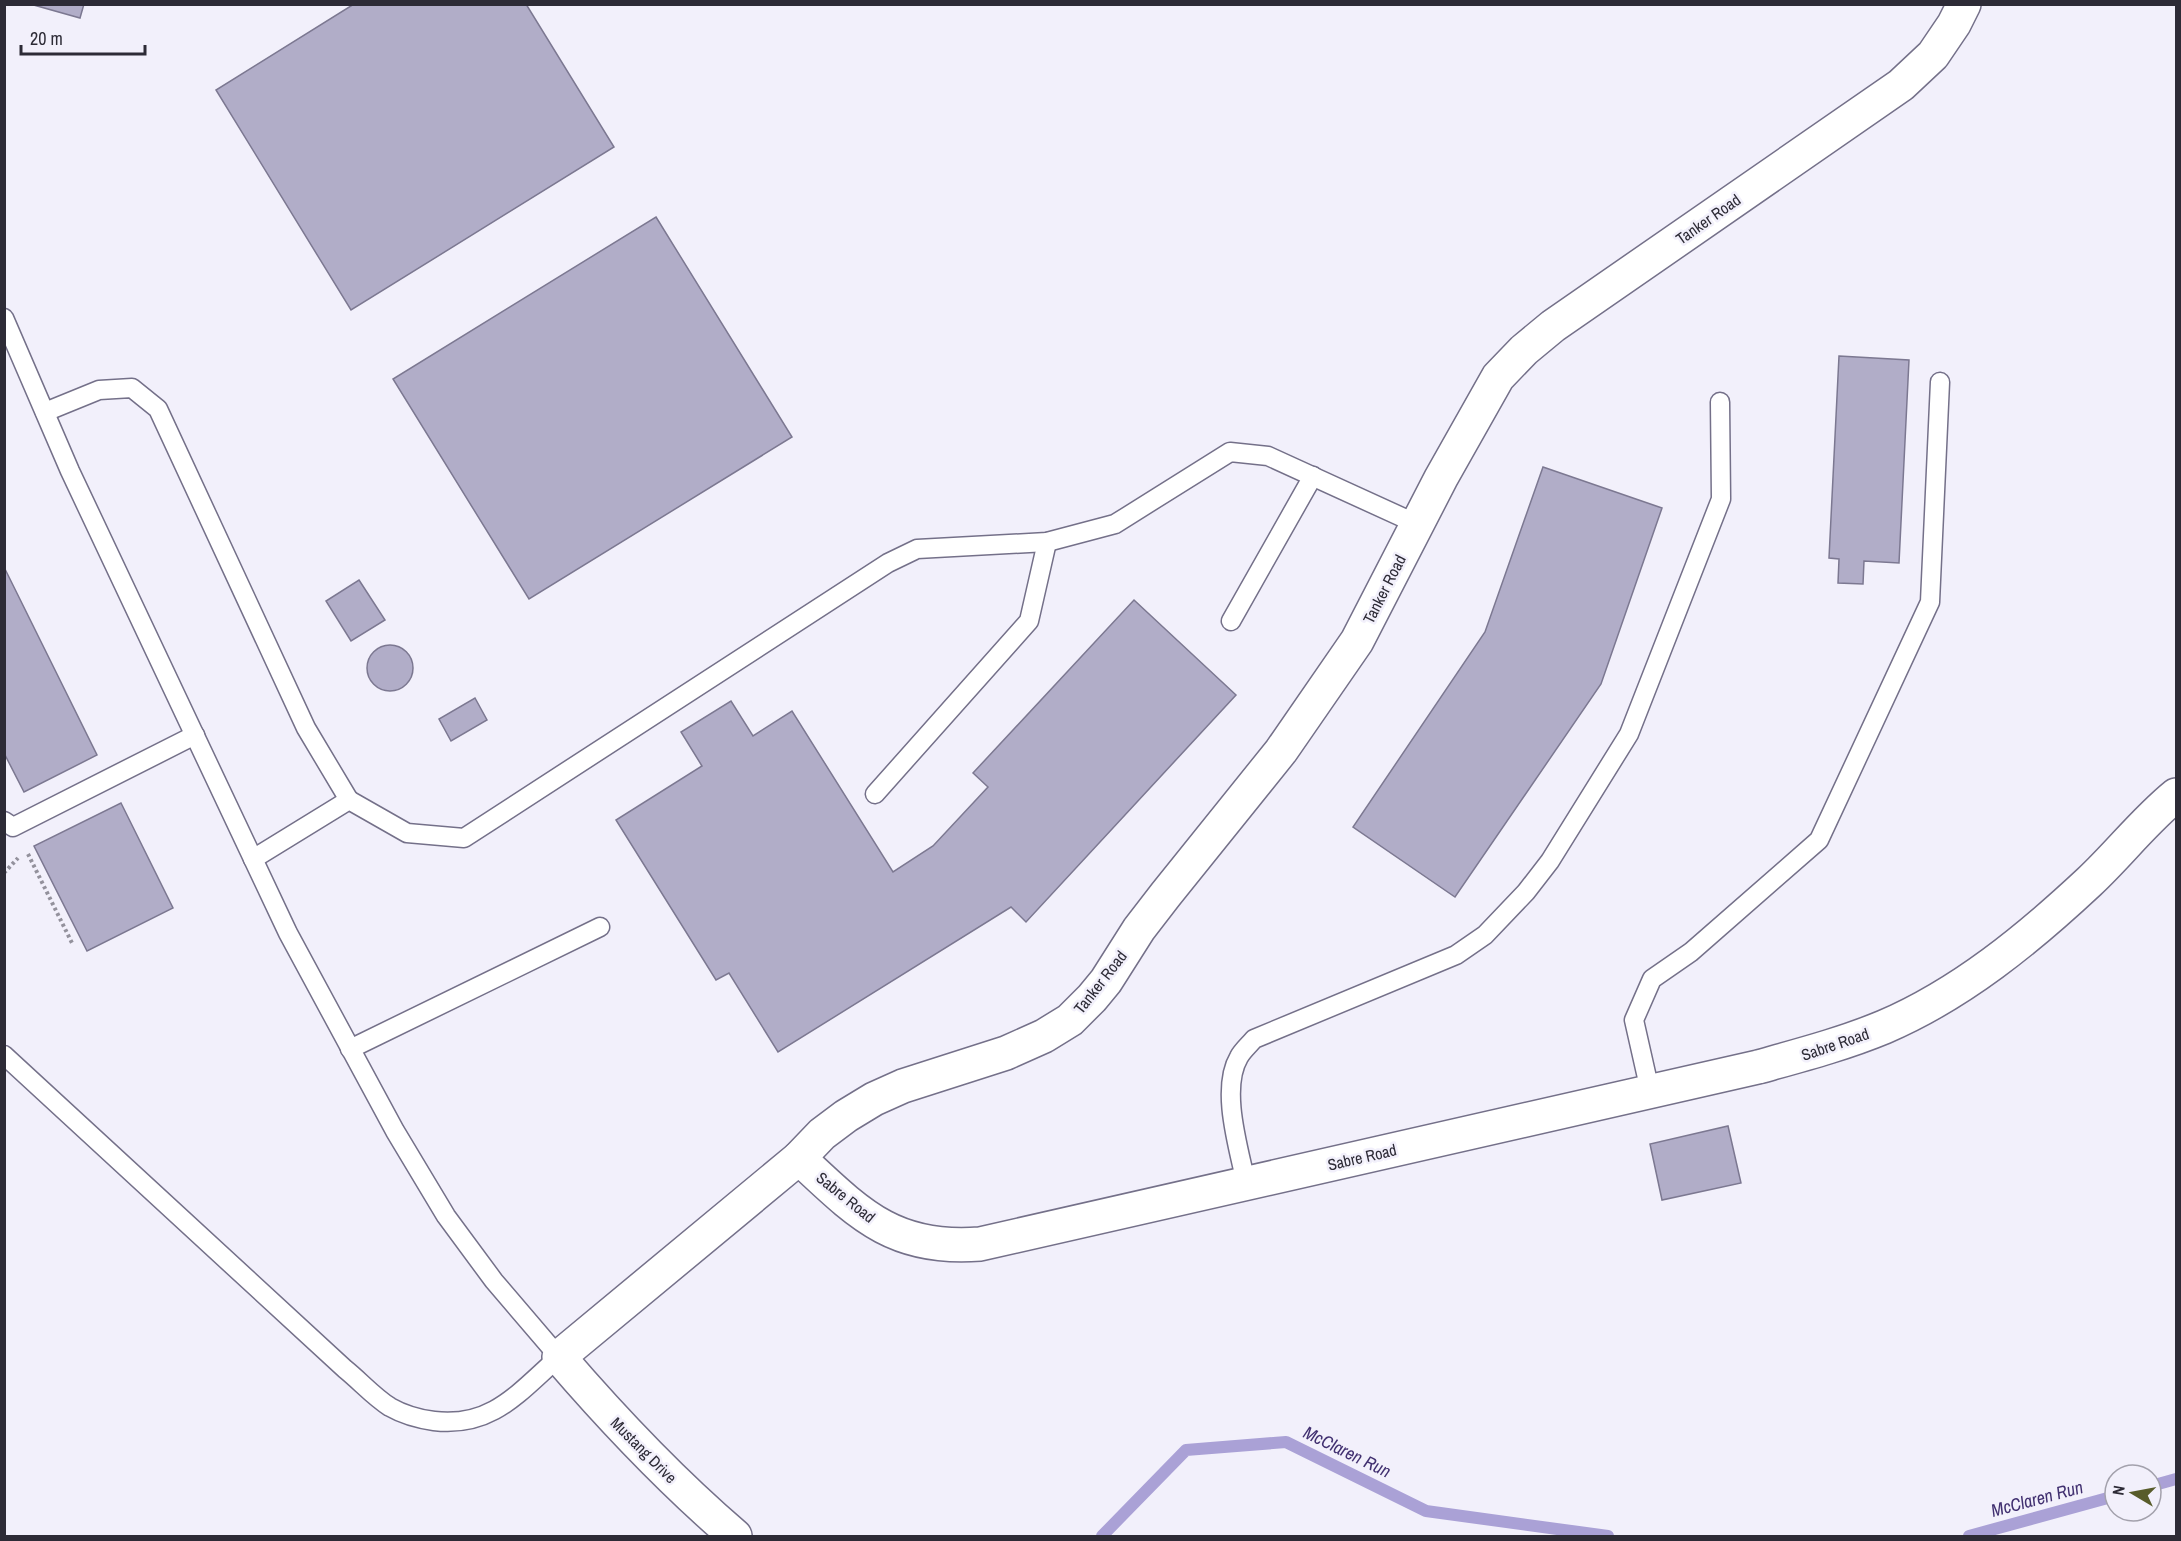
<svg xmlns="http://www.w3.org/2000/svg" width="2181" height="1541" viewBox="0 0 2181 1541" font-family="'Archivo Narrow',sans-serif">
	<style>
		.lines { fill: none; stroke-linecap: round; stroke-linejoin: round }
		.stream { stroke: #aaa1d6; stroke-width: 12 }
		.building { fill: #b1adc8; stroke: #7c7891; stroke-width: 1.5 }
		.service-casing { stroke: #747089; stroke-width: 21 }
		.minor-casing { stroke: #747089; stroke-width: 36 }
		.path { stroke: #93919c; stroke-width: 4; stroke-dasharray: 3 3; stroke-linecap: butt }
		.service { stroke: #fff; stroke-width: 18 }
		.minor { stroke: #fff; stroke-width: 33 }
		.labels { text-anchor: middle; stroke-width: 5; stroke-linejoin: round; paint-order: stroke }
		.street-label { font-size: 16px; fill: #2d2b36; stroke: #f2f0fb }
		.water-label { font-size: 18px; font-style: italic; fill: #413070; stroke: #f2f0fb }
	</style>
	<rect width="100%" height="100%" fill="#f2f0fb"/>
	<g class="lines">
		<g class="stream">
			<polyline points="2151,1486 2176,1479"/>
			<polyline points="1102,1536 1186,1450 1286,1442 1426,1511 1608,1536"/>
			<polyline points="1969,1536 2115,1496"/>
		</g>
	</g>
	<g class="building">
		<polygon points="30,4 84,4 80,18"/>
		<polygon points="354,4 526,4 614,147 351,310 216,90"/>
		<polygon points="656,217 792,437 529,599 393,379"/>
		<polygon points="1839,356 1909,360 1899,563 1864,561 1863,584 1838,583 1839,559 1829,558"/>
		<polygon points="1543,467 1662,508 1601,684 1455,897 1353,827 1485,632"/>
		<polygon points="4,567 97,755 24,792 4,753"/>
		<polygon points="359,580 385,620 351,641 326,601"/>
		<polygon points="1134,600 1236,695 1026,922 1011,907 778,1052 729,973 716,980 616,820 702,766 681,732 731,701 753,736 792,711 893,872 933,846 988,787 973,773"/>
		<circle cx="390" cy="668" r="23"/>
		<polygon points="475,698 487,720 451,741 439,719"/>
		<polygon points="121,803 173,908 87,951 34,846"/>
		<polygon points="1728,1126 1741,1183 1662,1200 1650,1144"/>
	</g>
	<g class="lines">
		<defs>
			<g id="service">
				<path d="M4,318L70,471L288,933L395,1131L446,1216L494,1281L559,1357C519,1392 492,1428 434,1421C419,1419 404,1415 390,1407C374,1397 360,1381 345,1369L4,1055"/>
				<polyline points="45,412 99,390 132,388 158,409 306,728 349,800"/>
				<polyline points="1231,621 1313,476"/>
				<polyline points="875,794 1029,621 1047,542"/>
				<polyline points="4,821 13,827 195,735"/>
				<polyline points="253,859 349,800 407,833 464,838 888,563 917,549 1047,542 1115,524 1230,452 1268,456 1417,524"/>
				<polyline points="350,1049 600,927"/>
				<polyline points="1650,1091 1634,1020 1652,979 1691,952 1819,840 1930,602 1940,382"/>
				<path d="M1246,1183C1239,1149 1220,1089 1239,1057C1242,1051 1249,1045 1254,1039L1456,955L1485,935L1526,892L1550,861L1629,734L1721,499L1720,402"/>
			</g>
			<g id="minor">
				<polyline points="799,1158 822,1134 846,1116 874,1099 903,1086 1006,1053 1044,1036 1070,1020 1092,998 1106,981 1139,929 1166,894 1281,751 1357,641 1441,478 1498,377 1524,350 1553,326 1901,85 1933,55 1954,24 1964,4"/>
				<path d="M735,1536C671,1481 614,1421 559,1357L799,1158C858,1213 893,1251 980,1244L1758,1067C1801,1055 1843,1044 1884,1027C1961,994 2028,939 2089,882C2119,854 2144,821 2176,795"/>
			</g>
		</defs>
		<use href="#service" class="service-casing"/>
		<use href="#minor" class="minor-casing"/>
		<g class="path">
			<polyline points="28,854 73,945"/>
			<polyline points="4,873 18,858"/>
		</g>
		<use href="#service" class="service"/>
		<use href="#minor" class="minor"/>
	</g>
	<g class="labels">
		<g class="street-label">
			<text transform="translate(1708 219) rotate(-35)" y="6">Tanker Road</text>
			<text transform="translate(1384 589) rotate(-63)" y="6">Tanker Road</text>
			<text transform="translate(1100 982) rotate(-52)" y="6">Tanker Road</text>
			<text transform="translate(1835 1044) rotate(-19)" y="6">Sabre Road</text>
			<text transform="translate(1362 1157) rotate(-13)" y="6">Sabre Road</text>
			<text transform="translate(846 1197) rotate(39)" y="6">Sabre Road</text>
			<text transform="translate(644 1450) rotate(45)" y="6">Mustang Drive</text>
		</g>
		<g class="water-label">
			<text transform="translate(1347 1452) rotate(26)" y="6">McClaren Run</text>
			<text transform="translate(2037 1499) rotate(-15)" y="6">McClaren Run</text>
		</g>
	</g>
	<rect width="2181" height="1541" fill="none" stroke="#2d2b36" stroke-width="12"/>
	<g transform="translate(2133 1493) rotate(280)"><circle r="28" fill="#f2f0fb" stroke="#a3a1ac" stroke-width="1.5"/>
	<path d="M0-4.5L10 22L0 15L-10 22Z" fill="#585c2a"/>
	<text y="-9" font-size="16" font-weight="bold" text-anchor="middle" fill="#2d2b36">N</text>
	</g>
	<path d="M21 45v9h124v-9" fill="none" stroke="#2d2b36" stroke-width="3"/>
	<text x="30" y="45" font-size="18" fill="#2d2b36" stroke="#f2f0fb" stroke-width="4.5" paint-order="stroke">20 m</text>
</svg>
